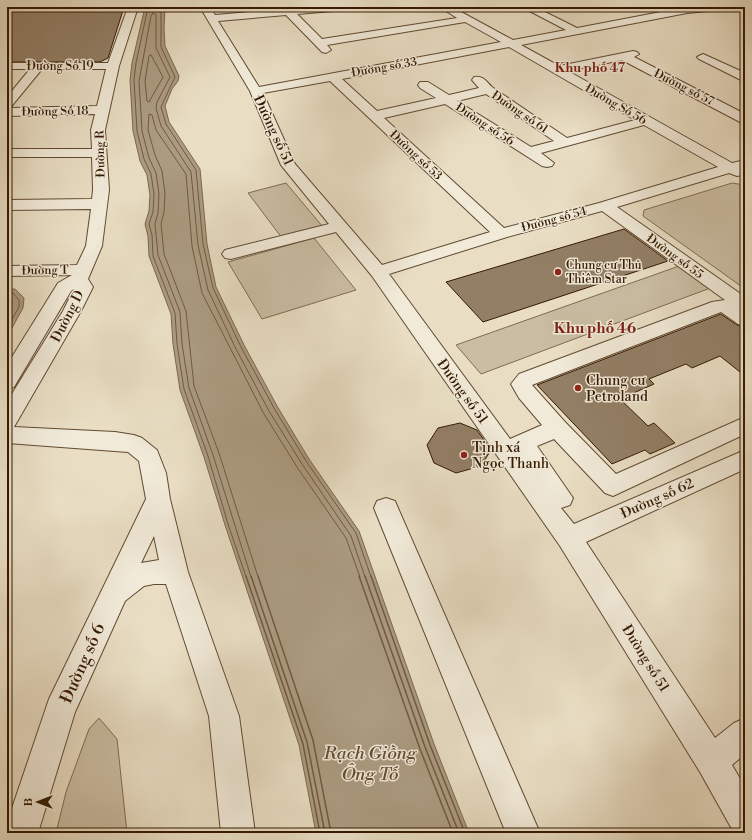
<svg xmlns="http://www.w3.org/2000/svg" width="752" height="840" viewBox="0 0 752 840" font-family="'Libre Bodoni',serif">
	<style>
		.green { fill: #cabda3; stroke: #7f6b52 }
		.water { fill: #ab9b81; stroke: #7b674d }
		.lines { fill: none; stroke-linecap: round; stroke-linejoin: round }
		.shore-far1 { stroke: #705a40; stroke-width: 1 }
		.shore { stroke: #705a40; stroke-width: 1.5 }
		.building { fill: #927f66; stroke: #341900 }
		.minor-casing { stroke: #614a31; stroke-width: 2 }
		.minor { fill: #f1ead9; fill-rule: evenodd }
		.poi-dot { fill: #8f2418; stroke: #f1ead9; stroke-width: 1.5 }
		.labels { text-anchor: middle; stroke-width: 3; stroke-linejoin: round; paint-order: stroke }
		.far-street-label { font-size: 12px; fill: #341900; stroke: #f1ead9 }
		.far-poi-label { font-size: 12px; fill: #341900; stroke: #f1ead9; text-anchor: start }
		.far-neighbourhood-label { font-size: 13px; font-weight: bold; fill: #7a1f14; stroke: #f1ead9 }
		.street-label { font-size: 14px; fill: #341900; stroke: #f1ead9 }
		.poi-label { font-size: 14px; fill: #341900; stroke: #f1ead9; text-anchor: start }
		.neighbourhood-label { font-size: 15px; font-weight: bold; fill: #7a1f14; stroke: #f1ead9 }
		.near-street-label { font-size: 17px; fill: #341900; stroke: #f1ead9 }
		.near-water-label { font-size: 18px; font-style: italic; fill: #644d34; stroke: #f1ead9 }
	</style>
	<rect width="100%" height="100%" fill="#e9dec4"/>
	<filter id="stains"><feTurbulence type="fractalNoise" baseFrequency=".005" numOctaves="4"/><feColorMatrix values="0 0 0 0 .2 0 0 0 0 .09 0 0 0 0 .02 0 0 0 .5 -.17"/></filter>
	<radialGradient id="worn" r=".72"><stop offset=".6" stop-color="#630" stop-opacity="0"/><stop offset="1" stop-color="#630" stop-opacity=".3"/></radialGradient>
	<g class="green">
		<polygon points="286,183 323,227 282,238 248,193"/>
		<polygon points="732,183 745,185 745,289 643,216 644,210"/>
		<polygon points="314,238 356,290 262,319 228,262"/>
		<polygon points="682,265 713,287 481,374 456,345"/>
		<polygon points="99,718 117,739 127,833 56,833 66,792 89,729"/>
	</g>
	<g class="water">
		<polygon points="145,7 165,7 164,29 165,46 179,76 178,81 172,89 165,106 169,122 200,169 207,244 216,287 244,345 277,406 309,459 359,531 434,744 469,833 316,833 299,745 225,525 204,457 180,390 173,344 171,314 149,256 148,236 145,224 149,211 150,195 147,175 140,161 133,131 130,80 132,63"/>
		<polygon points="7,289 15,289 24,298 23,308 7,337 7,311 11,303 7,301"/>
	</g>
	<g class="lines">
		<g class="shore-far1">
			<polyline points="148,7 136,63 134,80 137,131 144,159 151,174 154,194 153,212 149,224 152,235 153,256 175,313 177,344 184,389 208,456 228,524 246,577"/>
			<polyline points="161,7 161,47 175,77 161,107 166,124 196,170 203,244 213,288 241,347 274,408 306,461 356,533 371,577"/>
			<polygon points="151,55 163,77 149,102 147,101 145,81 149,56"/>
			<polyline points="7,293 13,293 19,300 19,307 7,328"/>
			<polyline points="251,577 213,455 189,388 182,344 180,312 158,255 155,224 158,213 159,194 156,173 149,158 142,131 139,81 151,16 153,13 156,15 156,48 170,77 157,102 156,108 161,126 191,172 198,245 208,290 236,349 269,411 302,464 351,536 365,577"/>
			<polyline points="258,577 219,453 194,386 186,311 164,254 161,224 164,212 165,193 162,171 155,155 148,130 149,114 152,115 156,130 186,174 192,246 202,293 264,414 297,467 346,538 360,577"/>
		</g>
		<g class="shore">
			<polyline points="246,576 303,744 320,833"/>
			<polyline points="251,576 307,742 325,833"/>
			<polyline points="258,576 313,740 331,833"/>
			<polyline points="359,576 420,749 453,833"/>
			<polyline points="365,576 425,747 459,833"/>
			<polyline points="371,576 430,745 465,833"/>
		</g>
	</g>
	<g class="building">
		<polygon points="54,7 124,7 108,58 100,62 7,62 7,11"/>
		<polygon points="624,229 668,261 483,322 446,282"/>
		<polygon points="721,314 737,325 745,327 745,376 720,356 692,368 686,364 649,379 654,384 620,399 648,426 654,423 675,443 650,454 645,450 612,464 537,385"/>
		<polygon points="460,423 477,430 491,450 481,466 456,473 434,463 427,445 438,428"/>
	</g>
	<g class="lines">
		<defs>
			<g id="minor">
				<path d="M128,7H138L119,66L105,130L109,190L102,246L88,279L93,287L81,311L14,427L115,432L134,435L142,438L157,450L166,473L170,499L188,572L239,716L255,833H221L209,716L166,584H154L144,586L125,601L75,712L38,833H7V823L49,699L146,499L139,461L128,452L7,443V402L63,311L74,289L71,291L14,387L7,389V365L58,283L72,275L7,276V266L77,265L86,246L91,209L7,210V200L92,199L93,190L92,157H7V149H92L91,130L95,114L7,116V97L30,69H7V63H108ZM42,69H106L97,106L10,108ZM154,536L159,560L141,563Z"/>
				<path d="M200,7H210L215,15L310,7H350L345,10L297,14L322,39L457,18L440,7H452L513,40L566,30L522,7H535L577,28L687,7H722L717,10L687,13L521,45L559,66L633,51L637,52L639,54L634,57L745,114V123L740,122L622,60L568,71L732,163L745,160V169H742L744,172L742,175L737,176L729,173L617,207L745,297V326L738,324L721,312L532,385L565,422L616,474L745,417V434L613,496L605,493L554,439L537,446L573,498L570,505L561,508L574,524L745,450V469L586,542L715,738L734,723L745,718V754L732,765L745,787V833L733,831L700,772L560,546L372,276L336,232L231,259L225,258L222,254L225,250L329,224L281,165L250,91ZM286,15L322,52L326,53L331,50L327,45L465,22L501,42L259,87L218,21ZM509,47L635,120L567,138L492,87C487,82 483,75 474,77L472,80L479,88L449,95L428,82H420L418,85L420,88L436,98L377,111L342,79ZM330,81L490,232L382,265L295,164L263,93ZM486,94L554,141L531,147L457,101ZM445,104L542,166L547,167L552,166L554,163L541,153L644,125L718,167L599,203L504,228L384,118ZM602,211L725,300L712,302L519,374L511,384L519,398L542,425L510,439L389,274L507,237Z"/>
				<polygon points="703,54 745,73 745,82 699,59 697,57"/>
				<polygon points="386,498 395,501 398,508 540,833 506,833 374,508 377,501"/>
			</g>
		</defs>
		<use href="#minor" class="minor-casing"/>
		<use href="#minor" class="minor"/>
	</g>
	<g class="poi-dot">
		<circle cx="558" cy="272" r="4"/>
		<circle cx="578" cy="388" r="4"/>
		<circle cx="464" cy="455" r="4"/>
	</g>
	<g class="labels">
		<g class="far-street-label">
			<text x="60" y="70">Đường Số 19</text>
			<text transform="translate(384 67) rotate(-10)" y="4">Đường số 33</text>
			<text transform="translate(684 87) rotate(27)" y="4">Đường số 57</text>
			<text transform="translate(616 104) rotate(30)" y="4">Đường Số 56</text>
			<text transform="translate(55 111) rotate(-1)" y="4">Đường Số 18</text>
			<text transform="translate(520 112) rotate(34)" y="4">Đường số 61</text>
			<text transform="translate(485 124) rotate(33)" y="4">Đường số 56</text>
			<text transform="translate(100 154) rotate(-91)" y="4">Đường R</text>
			<text transform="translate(416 155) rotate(43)" y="4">Đường số 53</text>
			<text transform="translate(554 219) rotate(-15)" y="4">Đường số 54</text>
			<text transform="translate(675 256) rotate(36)" y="4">Đường số 55</text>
			<text transform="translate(45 270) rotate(-1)" y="4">Đường T</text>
		</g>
		<g class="far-poi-label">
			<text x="566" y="269">Chung cư Thủ<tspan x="566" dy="14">Thiêm Star</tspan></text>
		</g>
		<g class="far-neighbourhood-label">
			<text x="590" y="72">Khu phố 47</text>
		</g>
		<g class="street-label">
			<text transform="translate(274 130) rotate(65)" y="5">Đường số 51</text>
			<text transform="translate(67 316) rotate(-63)" y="5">Đường D</text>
			<text transform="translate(463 391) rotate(54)" y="5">Đường số 51</text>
			<text transform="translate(657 498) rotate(-24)" y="5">Đường số 62</text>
			<text transform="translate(646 658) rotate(58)" y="5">Đường số 51</text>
		</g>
		<g class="poi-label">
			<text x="586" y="385">Chung cư<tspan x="586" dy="16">Petroland</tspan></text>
			<text x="472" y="452">Tịnh xá<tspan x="472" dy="16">Ngọc Thanh</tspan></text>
		</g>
		<g class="neighbourhood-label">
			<text x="595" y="333">Khu phố 46</text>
		</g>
		<g class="near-street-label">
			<text transform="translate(82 663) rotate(-66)" y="6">Đường số 6</text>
		</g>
		<g class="near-water-label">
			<text x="370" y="759">Rạch Giồng<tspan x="370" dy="21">Ông Tố</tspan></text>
		</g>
	</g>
	<rect width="752" height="840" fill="none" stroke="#e9dec4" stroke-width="24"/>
	<rect x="8" y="8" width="736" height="824" fill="none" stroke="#341900" stroke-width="2"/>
	<rect x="12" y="12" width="728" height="816" fill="none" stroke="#341900"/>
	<g transform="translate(38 802) rotate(270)" stroke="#f1ead9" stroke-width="3" paint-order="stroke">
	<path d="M0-3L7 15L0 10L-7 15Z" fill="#341900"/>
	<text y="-6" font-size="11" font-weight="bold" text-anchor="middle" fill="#341900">B</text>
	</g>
	<rect width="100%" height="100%" filter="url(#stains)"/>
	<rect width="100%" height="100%" fill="url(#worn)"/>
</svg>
